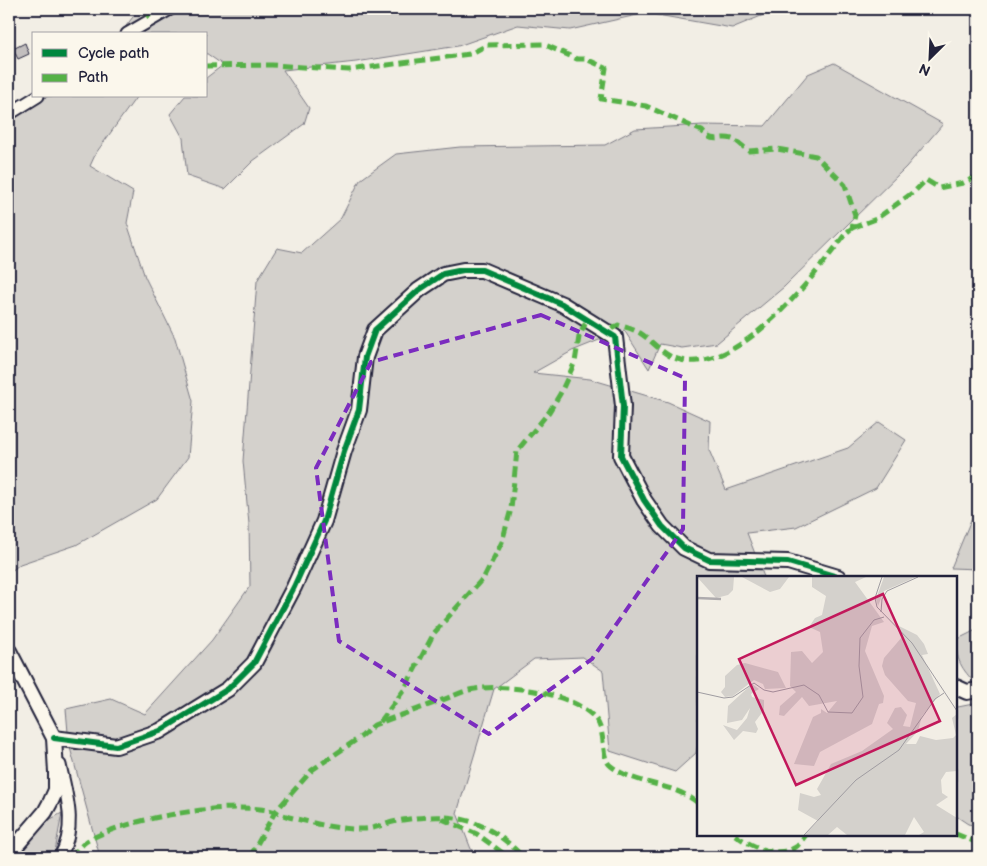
<svg xmlns="http://www.w3.org/2000/svg" width="987" height="866" viewBox="0 0 987 866" font-family="'Balsamiq Sans',sans-serif">
	<style>
		.green { fill: #d4d1cc; stroke: #7b7a84 }
		.building { fill: #c2bebe; stroke: #22223b }
		.lines { fill: none; stroke-linecap: round; stroke-linejoin: round }
		.minor-casing { stroke: #22223b; stroke-width: 15 }
		.tertiary-casing { stroke: #22223b; stroke-width: 18 }
		.minor { stroke: #fbf7ec; stroke-width: 11 }
		.tertiary { stroke: #fbf7ec; stroke-width: 14 }
		.quiet { stroke: #55b146; stroke-width: 5; stroke-dasharray: 10 5; stroke-linecap: butt }
		.cycleway-casing { stroke: #fbf7ec; stroke-width: 9 }
		.cycleway { stroke: #00873e; stroke-width: 6 }
		.marked { fill: none; stroke: #7b2cbf; stroke-width: 4; stroke-dasharray: 10 6; stroke-linejoin: round }
		.inset-river { fill: none; stroke: #aeabad; stroke-width: 2.5 }
		.inset-road { fill: none; stroke: #9f9ca1; stroke-width: 1 }
		.view { fill: #c2185b; fill-opacity: 0.15; stroke: #c2185b; stroke-width: 2.5 }
		.inset-edge { fill: none; stroke: #22223b; stroke-width: 2.5 }
	</style>
	<rect width="100%" height="100%" fill="#f2eee5"/>
	<filter id="ink" filterUnits="userSpaceOnUse"><feTurbulence type="fractalNoise" baseFrequency=".02" numOctaves="2"/><feDisplacementMap in="SourceGraphic" scale="10" xChannelSelector="R" yChannelSelector="G"/><feConvolveMatrix kernelMatrix="1 2 1 2 8 2 1 2 1" color-interpolation-filters="sRGB"/></filter>
	<g filter="url(#ink)">
		<g class="green">
			<polygon points="139,9 778,9 732,28 646,13 570,30 518,25 458,46 356,62 283,70 309,108 304,124 253,161 225,189 187,176 183,138 170,114 185,96 206,96 206,78 223,65 206,53 206,34 120,34"/>
			<polygon points="834,63 943,124 906,167 784,287 717,343 682,348 660,344 649,369 624,330 572,351 533,373 590,379 668,402 710,421 709,450 726,490 848,448 879,422 906,440 876,488 796,527 747,533 764,577 698,577 698,744 696,753 675,772 610,751 603,671 583,657 534,659 494,689 457,813 471,849 487,857 100,857 69,744 66,709 111,699 145,714 212,640 250,586 249,524 243,461 257,281 277,248 302,253 341,218 360,180 396,154 460,147 605,145 635,129 703,125 765,126 808,74"/>
			<polygon points="49,96 137,96 96,153 90,166 133,192 127,223 145,277 175,338 193,401 188,457 157,499 76,545 20,564 9,573 9,116 20,108"/>
			<polygon points="978,508 978,569 951,568 975,510"/>
			<path d="M976,630L978,631V687C964,670 956,664 956,640Z"/>
			<polygon points="978,703 978,826 968,824 956,816 956,705 958,707"/>
			<polygon points="62,813 54,857 10,857 30,830"/>
		</g>
		<polygon class="building" points="25,43 29,54 18,59 13,49"/>
		<g class="lines">
			<defs>
				<g id="minor">
					<polyline points="127,34 170,9"/>
					<polyline points="9,114 38,96"/>
					<path d="M60,765C67,797 77,827 60,857"/>
				</g>
				<g id="tertiary">
					<polyline points="9,651 54,738 56,772 56,790 51,801 45,812 9,854"/>
					<polyline points="956,687 967,692 978,690"/>
					<polyline points="54,738 116,746 160,731 228,689 254,663 294,587 324,521 344,451 359,410 365,357 375,330 419,290 443,274 463,270 482,270 562,304 615,337 623,406 621,456 644,500 662,526 684,548 709,560 788,562 838,577"/>
				</g>
			</defs>
			<use href="#minor" class="minor-casing"/>
			<use href="#tertiary" class="tertiary-casing"/>
			<use href="#minor" class="minor"/>
			<use href="#tertiary" class="tertiary"/>
			<g class="quiet">
				<polyline points="145,9 150,19"/>
				<path d="M206,66L272,65L349,70L470,54L487,45L543,44L577,59H586L606,68L601,99L646,106L702,131C714,145 719,135 732,139C738,141 744,148 749,151L777,149L816,156L845,185L855,215L852,228L846,233C815,275 741,373 681,360C664,357 653,341 640,333C633,329 625,327 618,325L607,332"/>
				<polyline points="852,228 876,219 915,191 926,180 939,188 963,183 978,176"/>
				<polyline points="380,722 404,690 434,633 484,577 502,542 511,509 517,451 549,412 560,394 575,362 579,337 587,320"/>
				<polyline points="442,819 477,834 508,857"/>
				<polyline points="956,834 978,843"/>
				<path d="M735,835C751,846 776,859 796,847C800,844 803,838 806,835"/>
				<path d="M71,857C76,852 81,845 87,841C127,818 222,802 268,810C275,811 282,815 289,817C313,823 339,830 364,829C374,829 386,823 397,821C451,811 485,817 523,857"/>
				<path d="M250,857L275,812L312,770L362,736L374,725C397,716 420,709 442,700C452,697 464,690 475,689C508,684 570,692 594,717C608,732 599,757 611,766C636,786 673,782 698,803"/>
				<polyline points="971,857 978,853"/>
			</g>
			<defs>
				<polyline id="cycleway" points="54,738 116,746 160,731 228,689 254,663 294,587 324,521 344,451 359,410 365,357 375,330 419,290 443,274 463,270 482,270 562,304 615,337 623,406 621,456 644,500 662,526 684,548 709,560 788,562 838,577"/>
			</defs>
			<use href="#cycleway" class="cycleway-casing"/>
			<use href="#cycleway" class="cycleway"/>
		</g>
	</g>
	<path class="marked" d="M541,315L685,378L683,529L592,659L489,734L339,641L316,468L371,362Z"/>
	<g transform="translate(697 576)">
		<rect width="260" height="260" fill="#f2eee5"/>
		<path d="M0,1H37L36,14L31,19L19,22ZM45,1H92L83,13L73,16ZM115,1H169L158,6L187,46L175,50L168,75L187,120L186,127L182,128L175,148L123,176L117,190L97,188L116,141L124,137V133L130,137L140,125L112,130L105,121L87,140L82,139L83,130L99,116L93,110L94,76L105,75L115,87L126,76L123,56L112,51L118,42L125,39L129,20L115,11ZM187,1H219L187,15L181,30L179,23ZM202,50L220,59L227,68L231,78L225,79L243,118L225,140L221,155L209,168H219L223,160L239,164L256,162L259,159L255,142L260,138V195L249,196L244,204L245,217L251,221L239,229L260,242V259H222L227,256L217,241L208,259H150L140,251L131,259H107L121,245L101,234L103,217L117,221L124,219L120,213L134,188L165,175L196,153L190,147L198,132L204,131L210,139L206,150L213,151L219,127L211,125L188,99L185,90L187,82L205,61ZM48,87L81,96L89,112L68,113L66,108L57,104L36,120L28,121L24,116L28,111V100L40,89ZM55,108L62,113L54,118L55,121L67,124V134L58,146L61,153L59,157L46,155L37,164L26,149L40,154L50,142L53,132L45,144L30,147L31,130Z" fill="#d4d1cc"/>
		<path class="inset-river" d="M0,22L24,23"/>
		<path class="inset-road" d="M185,1L178,22L180,31L215,67L260,135M184,36L185,23L190,15L221,1M0,116L27,122L36,121L57,107L67,114L76,116L107,109L122,119L131,136L155,137L166,121L162,90L163,62L177,44L187,41M107,259L159,204L202,174L238,123L247,117"/>
		<path class="view" d="M186,18L243,145L99,209L42,83Z"/>
		<rect width="260" height="260" class="inset-edge"/>
	</g>
	<rect width="987" height="866" fill="none" stroke="#fbf7ec" stroke-width="30"/>
	<rect x="15" y="15" width="957" height="836" fill="none" stroke="#22223b" stroke-width="2" filter="url(#ink)"/>
	<rect x="32" y="32" width="175" height="65" fill="#fbf7ec" stroke="#a4a2a5"/>
	<rect x="42" y="49" width="25" height="8" fill="#00873e" stroke="#a4a2a5"/>
	<text x="78" y="58" font-size="15" fill="#22223b">Cycle path</text>
	<rect x="42" y="74" width="25" height="8" fill="#55b146" stroke="#a4a2a5"/>
	<text x="78" y="82" font-size="15" fill="#22223b">Path</text>
	<g transform="translate(930 58) rotate(204)" stroke="#fbf7ec" stroke-width="4" paint-order="stroke">
	<path d="M0-4L9 19L0 12L-9 19Z" fill="#22223b"/>
	<text y="-8" font-size="14" font-weight="bold" text-anchor="middle" fill="#22223b">N</text>
	</g>
</svg>
